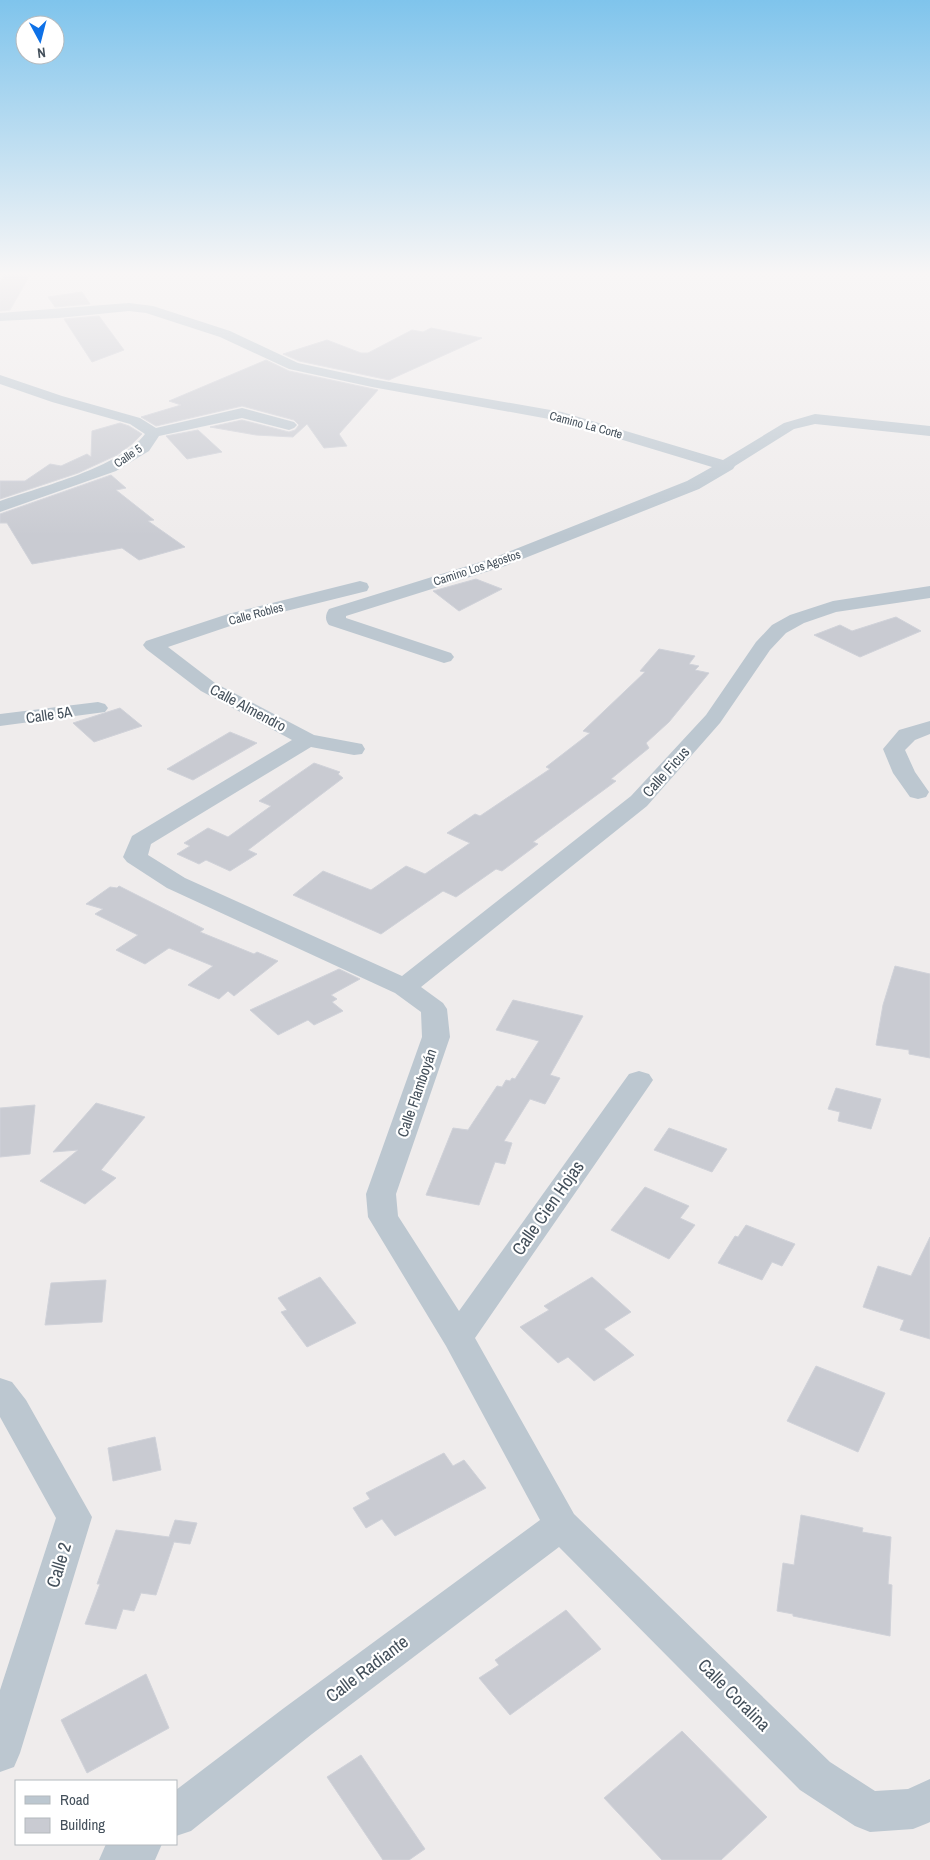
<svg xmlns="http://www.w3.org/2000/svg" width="930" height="1860" viewBox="0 0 930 1860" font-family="'Archivo Narrow',sans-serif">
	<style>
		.building { fill: #c9cbd2; stroke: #d0d2d9 }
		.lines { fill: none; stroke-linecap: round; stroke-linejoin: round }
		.street { fill: #bcc7d0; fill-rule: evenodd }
		.labels { text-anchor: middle; stroke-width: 4.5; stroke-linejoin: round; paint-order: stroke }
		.far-street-label { font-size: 12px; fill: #44505b; stroke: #fff }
		.street-label { font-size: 15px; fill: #44505b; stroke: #fff }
		.near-street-label { font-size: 18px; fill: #44505b; stroke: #fff }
	</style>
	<rect width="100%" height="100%" fill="#efecec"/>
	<g class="building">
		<polygon points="4,275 30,275 10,310 0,311 0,283"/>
		<polygon points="82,292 90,304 55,307 48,297"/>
		<polygon points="99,316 124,350 92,362 64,319"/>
		<polygon points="431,328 482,338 389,380 299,361 283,354 327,340 361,353 368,353 412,330 423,332"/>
		<polygon points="266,360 289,371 378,390 339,434 347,446 324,448 307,424 293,437 256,435 210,427 242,420 289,432 295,430 299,425 294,420 242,406 156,426 141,417 181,405 169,401"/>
		<polygon points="120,423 129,426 142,434 132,444 117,455 78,473 0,499 0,481 25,481 50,464 61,466 87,454 91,457 92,431"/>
		<polygon points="198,430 222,452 187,459 166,436"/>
		<polygon points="111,475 126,488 116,490 154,520 148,521 185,547 139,560 122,548 32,564 7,523 0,523 0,514"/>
		<polygon points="476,579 502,589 459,611 433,591"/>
		<polygon points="896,617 921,631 860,657 814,635 840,625 852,631"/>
		<polygon points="659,649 695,656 689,664 699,666 695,670 709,673 669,722 646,743 649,748 611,779 616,781 533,842 538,844 502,871 496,869 456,897 443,891 381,934 293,895 323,871 371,890 406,866 425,874 470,843 447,833 475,814 480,816 550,769 546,767 590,733 583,731 645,672 640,671"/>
		<polygon points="120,708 142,726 94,742 73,723"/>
		<polygon points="230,732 257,743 193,780 167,769"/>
		<polygon points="314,763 340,772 338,774 343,778 248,850 257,854 230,871 206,860 199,864 177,854 190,846 184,843 208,828 228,837 271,806 259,801"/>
		<polygon points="119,886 204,929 200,932 254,954 257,952 278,961 234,996 228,991 219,999 188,985 213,966 169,948 145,964 116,950 138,935 95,914 103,909 86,904 110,887 117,888"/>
		<polygon points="895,966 930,974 930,1058 909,1054 909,1050 876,1045 883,1005"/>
		<polygon points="339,969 360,979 331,995 337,999 332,1002 343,1011 314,1025 308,1020 278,1035 250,1010"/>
		<polygon points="513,1000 583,1016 550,1075 560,1078 545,1104 530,1099 504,1141 512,1143 505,1164 495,1162 479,1205 426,1195 453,1128 468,1130 497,1086 502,1087 506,1080 510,1081 512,1078 515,1079 539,1041 496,1030"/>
		<polygon points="836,1088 881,1099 871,1129 838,1121 840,1112 828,1109"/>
		<polygon points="96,1103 145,1117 101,1170 116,1178 85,1204 40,1181 78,1150 53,1152"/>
		<polygon points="35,1105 30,1154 0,1157 0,1108"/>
		<polygon points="669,1128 727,1149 712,1172 654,1150"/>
		<polygon points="645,1187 689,1206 680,1218 695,1225 669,1259 611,1230"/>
		<polygon points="746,1225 795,1244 782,1266 772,1262 762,1280 718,1263 735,1236 738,1237"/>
		<polygon points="930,1237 930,1339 900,1330 904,1320 863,1307 878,1266 911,1276"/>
		<polygon points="320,1277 356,1323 307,1347 281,1312 287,1310 278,1298"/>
		<polygon points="592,1277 631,1312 604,1329 634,1355 594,1381 568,1357 558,1363 520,1327 549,1310 544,1306"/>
		<polygon points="106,1280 102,1322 45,1325 51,1283"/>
		<polygon points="816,1366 885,1393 858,1452 787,1421"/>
		<polygon points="155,1437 161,1470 113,1481 108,1448"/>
		<polygon points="444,1453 453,1466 464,1460 486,1488 395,1536 382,1519 366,1528 353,1508 370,1499 366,1493"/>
		<polygon points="801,1515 863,1528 862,1532 891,1537 888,1584 892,1585 890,1636 793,1616 793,1614 777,1611 783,1563 794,1565"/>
		<polygon points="175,1520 197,1523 190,1544 174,1542 156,1595 141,1593 134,1611 123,1609 116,1629 85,1624 100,1584 97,1584 116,1530 169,1537"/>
		<polygon points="566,1610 601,1649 510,1715 479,1678 499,1665 495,1660"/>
		<polygon points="146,1674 169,1728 87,1773 61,1720"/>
		<polygon points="682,1731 767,1817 721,1860 662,1860 604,1798"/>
		<polygon points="361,1755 425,1849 409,1860 383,1860 327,1777"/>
	</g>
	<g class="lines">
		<g class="street">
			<path d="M129,303L153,306L230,331L298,363L372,379L562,412L723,460L784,423L815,414L930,426V436L815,424L794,429L735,466L733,469L699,489L505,566L346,616V618L451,653L454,657L451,661L444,663L329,625C325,620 325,615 329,609L493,558L687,481L712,467L560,421L372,387L289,369L220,337L146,313L129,311L58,318L0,321V313Z"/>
			<path d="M0,375L62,396L140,418L156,428L242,408L294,422L297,425L294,428L289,430L242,418L159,436L149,451L116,471L0,512V501C40,487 121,467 145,434L130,424L52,402L0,384Z"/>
			<polygon points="360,581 367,583 369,587 367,591 242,622 168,647 215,683 314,735 362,744 365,749 362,754 354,755 311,747 151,844 148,855 185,878 402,976 631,796 706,715 756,642 772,625 790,615 833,601 930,586 930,598 836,612 804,623 786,633 770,650 720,723 647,806 421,987 443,1003 447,1009 450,1037 396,1194 398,1216 459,1311 629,1074 639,1071 649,1074 653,1080 649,1086 475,1338 574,1514 830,1762 875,1791 908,1789 930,1779 930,1822 928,1823 913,1829 870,1832 855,1826 800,1790 559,1547 312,1734 191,1831 176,1836 176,1790 284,1708 540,1520 446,1346 368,1217 366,1194 422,1037 421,1012 395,993 167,888 127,862 123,857 132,836 292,740 201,691 146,649 143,645 146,641 228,614"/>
			<polygon points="98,702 105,704 108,708 105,712 0,726 0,714"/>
			<polygon points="930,721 930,734 915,740 905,750 915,772 929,792 926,797 918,799 910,797 893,773 883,749 899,730"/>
			<polygon points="0,1378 12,1382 26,1400 92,1517 20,1753 14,1767 0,1772 0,1690 56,1518 0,1417"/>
			<polygon points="106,1844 162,1844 155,1860 99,1860"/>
		</g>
	</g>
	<linearGradient id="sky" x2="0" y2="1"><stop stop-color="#7fc4ec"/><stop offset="0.51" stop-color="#f8f6f6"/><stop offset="1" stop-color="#f8f6f6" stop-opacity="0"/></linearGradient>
	<rect width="930" height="536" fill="url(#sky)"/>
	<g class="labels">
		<g class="far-street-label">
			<text transform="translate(586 425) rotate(15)" y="4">Camino La Corte</text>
			<text transform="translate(128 456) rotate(-34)" y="4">Calle 5</text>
			<text transform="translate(477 568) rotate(-18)" y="4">Camino Los Agostos</text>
			<text transform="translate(256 614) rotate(-15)" y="4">Calle Robles</text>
		</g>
		<g class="street-label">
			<text transform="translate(248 708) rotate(28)" y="5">Calle Almendro</text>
			<text transform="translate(49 715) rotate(-8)" y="5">Calle 5A</text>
			<text transform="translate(666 772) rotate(-48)" y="5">Calle Ficus</text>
			<text transform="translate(417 1093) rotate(-71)" y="5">Calle Flamboyán</text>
		</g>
		<g class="near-street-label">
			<text transform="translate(548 1208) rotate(-55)" y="6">Calle Cien Hojas</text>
			<text transform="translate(59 1565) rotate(-73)" y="6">Calle 2</text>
			<text transform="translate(367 1669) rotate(-37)" y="6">Calle Radiante</text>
			<text transform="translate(734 1695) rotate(45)" y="6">Calle Coralina</text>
		</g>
	</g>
	<rect x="15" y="1780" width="162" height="65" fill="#ffffff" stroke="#b4b9bd"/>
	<rect x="25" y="1796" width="25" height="8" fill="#bcc7d0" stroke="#b4b9bd"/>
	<text x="60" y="1805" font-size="15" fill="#44505b">Road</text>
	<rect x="25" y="1818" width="25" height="15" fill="#c9cbd2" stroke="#b4b9bd"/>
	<text x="60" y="1830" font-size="15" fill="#44505b">Building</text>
	<g transform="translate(40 40) rotate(173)"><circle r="24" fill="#ffffff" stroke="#b4b9bd"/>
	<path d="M0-4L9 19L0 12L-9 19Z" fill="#0e71e7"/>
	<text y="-8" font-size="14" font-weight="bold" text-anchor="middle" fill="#44505b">N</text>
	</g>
</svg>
